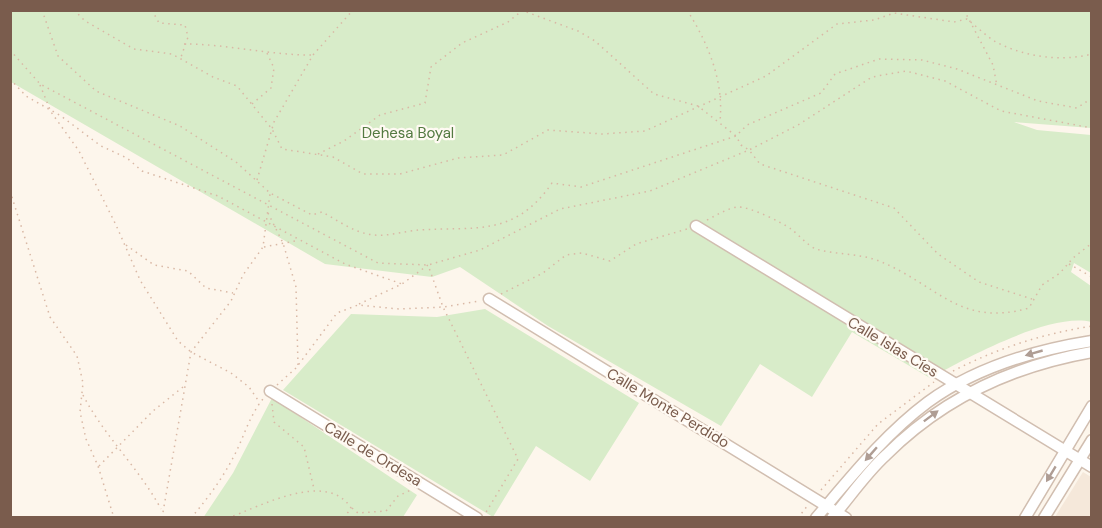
<svg xmlns="http://www.w3.org/2000/svg" width="1102" height="528" viewBox="0 0 1102 528" font-family="'DM Sans',sans-serif">
	<style>
		.residential { fill: #f5e8da }
		.green { fill: #d8ecc9 }
		.lines { fill: none; stroke-linecap: round; stroke-linejoin: round }
		.minor-casing { stroke: #d1beb0; stroke-width: 13 }
		.path { stroke: #d9b8a5; stroke-width: 1.5; stroke-dasharray: 1.5 4.5; stroke-linecap: butt }
		.minor { stroke: #fff; stroke-width: 10 }
		.oneway { fill: #af9d94 }
		.labels { text-anchor: middle; stroke-width: 4.5; stroke-linejoin: round; paint-order: stroke }
		.park-label { font-size: 15px; fill: #537a41; stroke: #fffaf3 }
		.street-label { font-size: 15px; fill: #7a5c4d; stroke: #fffaf3 }
	</style>
	<rect width="100%" height="100%" fill="#fdf6ec"/>
	<polygon class="residential" points="1083,472 1091,477 1091,517 1055,517"/>
	<g class="green">
		<path d="M11,11H1091V128L1014,122L1037,130L1091,135V273L1074,263L1071,272L1091,286V322C1051,312 966,358 930,378L852,332L812,397L760,364L721,426L548,326L460,267L432,277L325,264L11,82Z"/>
		<polygon points="485,309 639,403 590,481 536,446 493,517 283,390 351,314 437,317"/>
		<polygon points="272,398 417,495 403,517 203,518 233,473"/>
	</g>
	<g class="lines">
		<defs>
			<g id="minor">
				<polyline points="696,226 1092,467"/>
				<polyline points="489,299 846,518"/>
				<polyline points="270,391 477,518"/>
				<path d="M816,518C851,477 885,434 928,402C975,368 1035,350 1092,341"/>
				<path d="M832,518C850,497 866,473 886,455C943,398 1012,366 1092,352"/>
				<polyline points="1025,518 1092,406"/>
				<polyline points="1044,518 1092,440"/>
			</g>
		</defs>
		<use href="#minor" class="minor-casing"/>
		<g class="path">
			<path d="M42,10L58,56L96,91L180,126L236,162L270,193L312,215L322,212C337,220 352,231 368,234C385,238 403,231 419,230C475,226 514,238 552,183L581,187L736,136L747,125L821,93L835,74L879,59L922,60L957,69L1038,101L1077,108L1092,98"/>
			<path d="M74,10L85,21L134,49L172,54L213,77L237,86L272,129L282,149L333,157L363,174H400L458,158L503,155L548,130L602,134L645,131L766,76L837,24L874,20L894,13L954,22L967,19C976,26 986,36 996,42C1025,57 1061,62 1092,54"/>
			<polyline points="152,10 159,23 185,25 188,37 181,57"/>
			<polyline points="521,10 578,31 595,41 654,94 698,106 736,136 741,145 749,150 760,164 894,208 938,254 979,282 1032,299"/>
			<path d="M687,10C708,43 724,81 720,121"/>
			<polyline points="964,10 993,65 997,86"/>
			<path d="M184,44C227,44 269,55 311,55"/>
			<polyline points="10,50 40,84 378,263 428,265 480,250 560,209 650,191 749,150 798,125 872,77 906,71 945,81 1001,111 1092,128"/>
			<polyline points="10,79 26,96 61,116 101,146 127,158 142,171 218,196 345,264 402,284"/>
			<polyline points="40,85 51,112 79,151 116,225 140,280 178,341 191,352 231,373 249,387 260,403"/>
			<polyline points="252,104 271,88 274,68 266,51"/>
			<polyline points="318,154 344,141 380,115 425,103 431,67 462,43 508,22 523,10"/>
			<polyline points="257,180 274,122 313,55 353,10"/>
			<polyline points="10,191 50,317 77,356 83,383 80,412 86,439 98,466 114,518"/>
			<polyline points="268,213 283,243 296,287 298,365"/>
			<path d="M707,220C717,215 726,209 737,207C749,206 781,222 791,229C799,235 807,245 816,249C836,255 859,253 879,261C937,284 959,328 1029,308L1042,285L1060,273L1073,258L1092,243"/>
			<polyline points="126,245 154,265 188,271 206,288 233,293"/>
			<polyline points="264,247 295,241"/>
			<polyline points="1069,264 1092,277"/>
			<polyline points="501,294 543,273 566,255 582,253 610,261 636,244 687,229"/>
			<polyline points="359,304 402,284 428,265 443,307 518,459 485,514"/>
			<path d="M953,371C998,348 1042,334 1092,326"/>
			<polyline points="277,385 296,368 337,313 358,305 399,309 443,307 480,301"/>
			<path d="M83,395C104,436 139,468 161,509"/>
			<polyline points="272,404 274,422 304,447 314,489"/>
			<polyline points="99,466 153,411 183,387"/>
			<polyline points="821,490 878,424 934,382"/>
			<polyline points="352,508 358,513 386,511 398,496 411,490"/>
			<polyline points="162,518 191,352 231,301 243,275 263,247 270,194"/>
			<path d="M191,518C208,498 222,479 234,456C244,437 249,416 263,399"/>
			<path d="M228,518C261,506 327,470 351,508L344,518"/>
			<polyline points="798,518 808,505"/>
		</g>
		<use href="#minor" class="minor"/>
	</g>
	<defs><path id="oneway-solid" d="M-6-.8H1V-3.2L6.5 0L1 3.2V.8H-6Z" transform="scale(1.5)"/></defs>
	<g class="oneway">
		<use href="#oneway-solid" transform="translate(1034 353) rotate(164)"/>
		<use href="#oneway-solid" transform="translate(931 416) rotate(-37)"/>
		<use href="#oneway-solid" transform="translate(871 454) rotate(131)"/>
		<use href="#oneway-solid" transform="translate(1051 474) rotate(121)"/>
	</g>
	<g class="labels">
		<g class="park-label">
			<text x="408" y="138">Dehesa Boyal</text>
		</g>
		<g class="street-label">
			<text transform="translate(893 347) rotate(31)" y="5">Calle Islas Cíes</text>
			<text transform="translate(668 408) rotate(31)" y="5">Calle Monte Perdido</text>
			<text transform="translate(373 454) rotate(31)" y="5">Calle de Ordesa</text>
		</g>
	</g>
	<rect width="1102" height="528" fill="none" stroke="#7a5c4d" stroke-width="24"/>
</svg>
